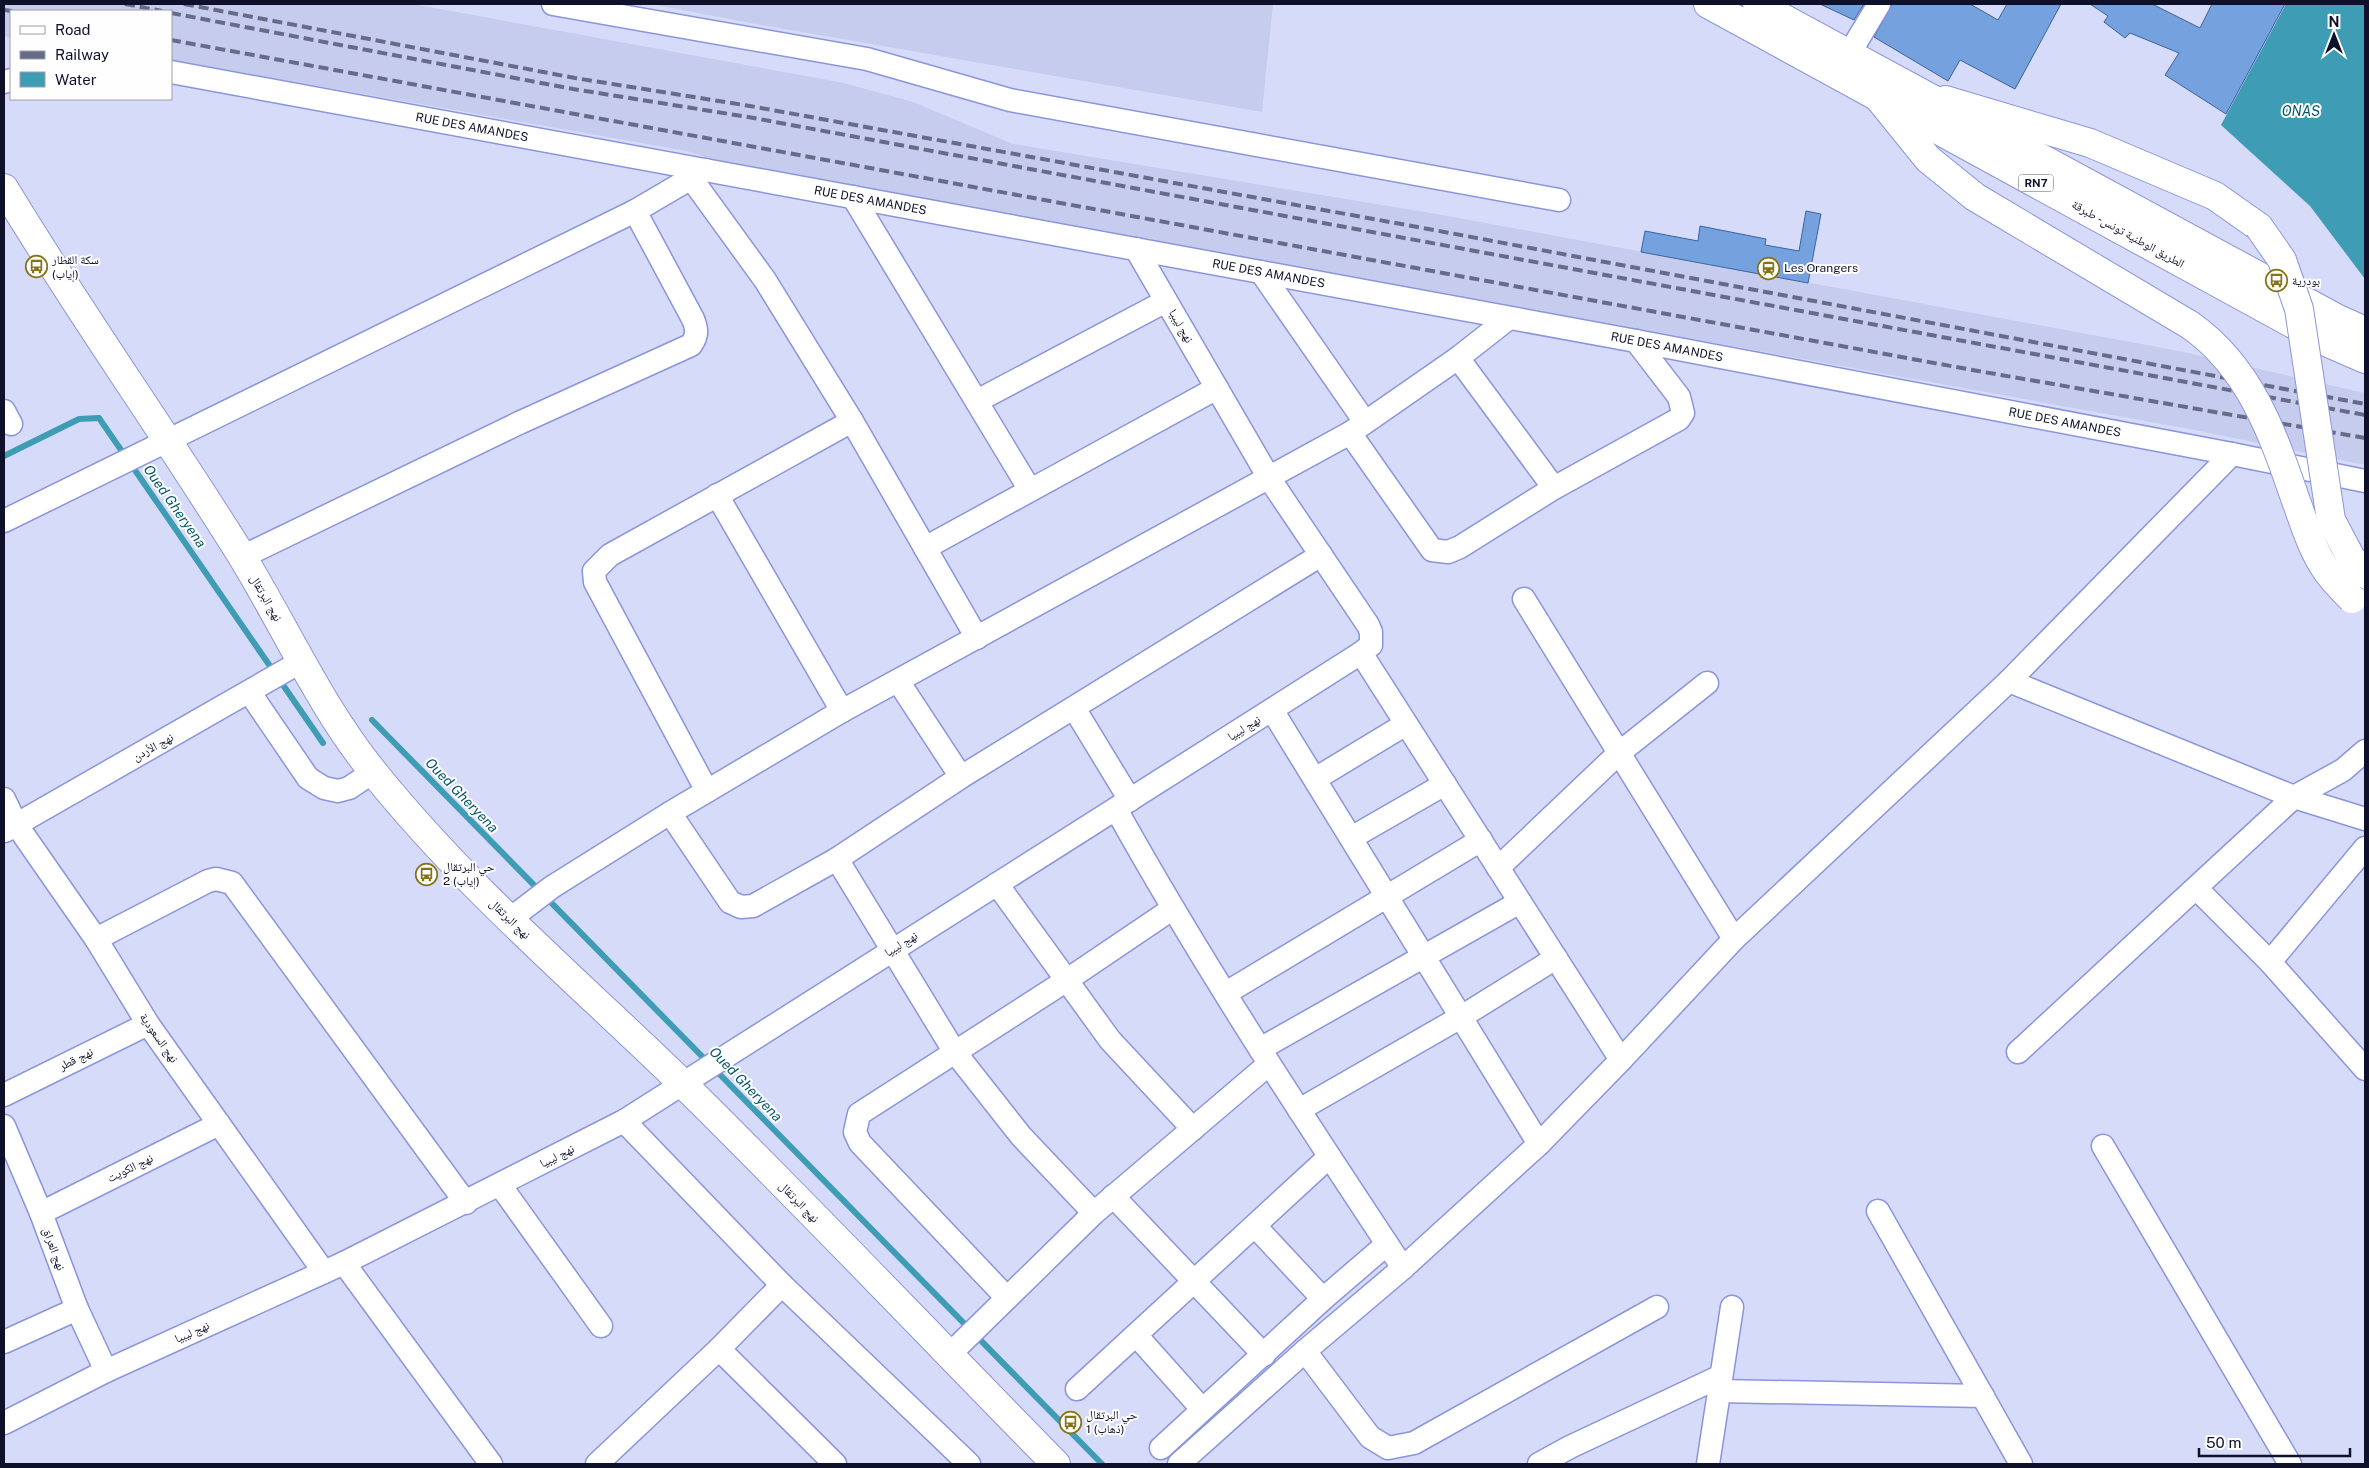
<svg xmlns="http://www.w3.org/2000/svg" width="2369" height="1468" viewBox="0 0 2369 1468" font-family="'Public Sans','Noto Naskh Arabic',sans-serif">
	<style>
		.built { fill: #c6cced }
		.water { fill: #3e9db4 }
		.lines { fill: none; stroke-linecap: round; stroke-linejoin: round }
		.stream { stroke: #3e9db4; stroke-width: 6 }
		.building { fill: #76a1df; stroke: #3b639d }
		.minor-casing { stroke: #8b95db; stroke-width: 25 }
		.tertiary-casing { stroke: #8b95db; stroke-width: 30 }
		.primary-casing { stroke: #8b95db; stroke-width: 30 }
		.minor { stroke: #fff; stroke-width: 22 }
		.tertiary { stroke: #fff; stroke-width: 28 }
		.primary { stroke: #fff; stroke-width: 28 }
		.rail { stroke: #686b87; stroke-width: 4; stroke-dasharray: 10 5; stroke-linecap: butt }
		.tertiary-bridge-casing { stroke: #8b95db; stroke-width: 30; stroke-linecap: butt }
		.tertiary-bridge { stroke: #fff; stroke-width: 28 }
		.labels { text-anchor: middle; stroke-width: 4; stroke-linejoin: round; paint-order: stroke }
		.shield { fill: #fefefe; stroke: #57586a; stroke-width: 1 }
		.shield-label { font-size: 11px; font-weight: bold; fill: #0f112b }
		.street-label { font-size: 12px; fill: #0f112b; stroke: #fefefe }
		.poi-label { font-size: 12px; fill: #0f112b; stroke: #fefefe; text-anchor: start }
		.water-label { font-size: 14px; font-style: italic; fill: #07596a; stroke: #fefefe }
	</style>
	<rect width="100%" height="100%" fill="#d6dbf9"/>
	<g class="built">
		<polygon points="4,4 413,4 844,83 913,102 1013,144 1437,214 2179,351 2365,393 2365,465 2195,430 722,163 687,151 171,60 171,11 11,11 11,37 4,36"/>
		<polygon points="651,4 1273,4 1262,112 756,24"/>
	</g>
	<polygon class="water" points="2286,4 2365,4 2365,279 2310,206 2221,125"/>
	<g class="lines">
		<g class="stream">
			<polyline points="4,456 79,419 99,418 323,743"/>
			<polyline points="372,720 1102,1464"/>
		</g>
	</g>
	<g class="building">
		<polygon points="1820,4 1864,4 1854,20"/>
		<polygon points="1892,4 1970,4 1998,20 2007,4 2061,4 2015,89 1960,60 1948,81 1874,37"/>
		<polygon points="2090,4 2152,4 2200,28 2212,4 2285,4 2226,114 2165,75 2179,53 2130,33 2125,38 2104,22 2108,16"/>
		<polygon points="1806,211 1821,214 1808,283 1641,252 1645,231 1698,241 1700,226 1766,239 1765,245 1799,251"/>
	</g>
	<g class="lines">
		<defs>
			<g id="minor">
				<polyline points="553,4 867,59 1010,100 1559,200"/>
				<polyline points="1849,54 1879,4"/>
				<path id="s1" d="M171,72L1636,341L2232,454L2365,481"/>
				<polyline points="4,82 11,80"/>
				<polyline points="691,178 765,280 852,421 977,638"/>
				<polyline points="853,197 1030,490"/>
				<polyline points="1261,272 1365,422"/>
				<polyline points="1458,358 1554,488"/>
				<polyline points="977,401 1166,301"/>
				<polyline points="4,411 11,424"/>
				<polyline points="1350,433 1432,550 1448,552 1460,547 1554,488 1679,419 1683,413 1679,397 1636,341"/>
				<polyline points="717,495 842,711"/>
				<polyline points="4,521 635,211 705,170"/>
				<polyline points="925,548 1217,388"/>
				<path d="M242,557L519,423L691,345C698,335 697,329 693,319L635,211"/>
				<polyline points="1524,599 1734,939"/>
				<polyline points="1361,653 1621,1060"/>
				<polyline points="898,681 961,777"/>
				<polyline points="2009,681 2294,797 2365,819"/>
				<polyline points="250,693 308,778 324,788 338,791 349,788 373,772"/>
				<polyline points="1074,708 1130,800"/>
				<polyline points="1272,710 1539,1144"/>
				<polyline points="1315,779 1406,724"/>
				<polyline points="707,791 595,582 594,571 610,555 852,421"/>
				<polyline points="4,799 16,824 96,939 148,1024 324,1272"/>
				<path d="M1116,809C1204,967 1303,1117 1403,1268"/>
				<polyline points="670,813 730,902 741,907 753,906 837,859 961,777 1321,555"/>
				<polyline points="5,831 302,661"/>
				<polyline points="1351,838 1445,784"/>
				<polyline points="837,859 954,1051 1021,1136 1094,1213"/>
				<polyline points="1498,868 1619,753 1707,683"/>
				<polyline points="997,884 1110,1040 1193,1129"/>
				<polyline points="2197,889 2270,962 2365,1069"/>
				<polyline points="510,919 552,887 670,813 842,711 1350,433 1458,358 1509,318"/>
				<polyline points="96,939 208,881 216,879 232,883 466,1203"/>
				<polyline points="2270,962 2365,848"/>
				<polyline points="1226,993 1481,840"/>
				<polyline points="1260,1049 1520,902"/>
				<polyline points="2018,1052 2294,797 2343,770 2365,751"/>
				<polyline points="4,1095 148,1024"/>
				<polyline points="1299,1110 1461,1017 1556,958"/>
				<polyline points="624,1121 782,1285 969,1464"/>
				<polyline points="4,1126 41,1213 77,1309 106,1371"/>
				<polyline points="2103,1146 2290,1464"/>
				<polyline points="500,1185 601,1326"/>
				<polyline points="1113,1196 1264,1355"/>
				<polyline points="1878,1211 2021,1464"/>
				<polyline points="41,1213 219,1124"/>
				<polyline points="1255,1226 1323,1299"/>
				<polyline points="344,1263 491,1464"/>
				<polyline points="1007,1298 860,1143 855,1132 859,1114 1067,980 1172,909"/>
				<polyline points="1136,1335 1202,1409"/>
				<polyline points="4,1342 77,1309"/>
				<polyline points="719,1349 835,1464"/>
				<polyline points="1305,1351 1370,1437 1388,1448 1414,1443 1657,1307"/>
				<polyline points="949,1355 1094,1213 1269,1064"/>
				<polyline points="1077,1389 1329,1157"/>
				<polyline points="1719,1391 1983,1396"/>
				<polyline points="4,1423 106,1371 344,1263 624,1121 1361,653 1371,645 1371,632 1368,625 1269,478 1136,249"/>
				<polyline points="1161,1448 1323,1299 1387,1244"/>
				<polyline points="597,1464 719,1349 782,1285"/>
				<polyline points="1179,1464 1305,1351 1403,1268 1539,1144 1621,1060 1734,939 2009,681 2232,454"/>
				<polyline points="1539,1464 1570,1447 1721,1376"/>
				<polyline points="1708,1464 1732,1307"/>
			</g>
			<g id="tertiary">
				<polyline points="1877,96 1928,159 1975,197 2190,325"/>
				<polyline points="1945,100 2090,143 2215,196 2259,227"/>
				<path d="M4,188C79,312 163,430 240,553C285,626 320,707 375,774C466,887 577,981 681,1082C808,1207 931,1337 1056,1464"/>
			</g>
			<g id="primary">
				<polyline points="1708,4 2326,342 2365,359"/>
				<polyline points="1757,4 2338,319 2365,331"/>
			</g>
		</defs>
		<use href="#minor" class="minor-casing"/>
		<use href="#tertiary" class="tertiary-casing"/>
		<use href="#primary" class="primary-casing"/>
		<use href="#minor" class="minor"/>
		<use href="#tertiary" class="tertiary"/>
		<use href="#primary" class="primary"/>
		<g class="rail">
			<polyline points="125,4 162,11"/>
			<polyline points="184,4 575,78 750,106 1434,230 2365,404"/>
			<polyline points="4,10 12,11"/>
			<polyline points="171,13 573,89 748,117 2365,415"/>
			<polyline points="171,40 1978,371 2365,438"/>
		</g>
		<defs>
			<g id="tertiary-bridge">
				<polyline points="2259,227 2282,260 2299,309 2331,520 2351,558 2365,574"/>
				<path d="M2190,325C2250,367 2273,434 2296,501C2305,525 2312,550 2327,571C2334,581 2343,590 2352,599"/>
			</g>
		</defs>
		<use href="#tertiary-bridge" class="tertiary-bridge-casing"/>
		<use href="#tertiary-bridge" class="tertiary-bridge"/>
	</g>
	<defs>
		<symbol id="bus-ring" viewBox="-11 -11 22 22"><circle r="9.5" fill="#fefefe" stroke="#857316" stroke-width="1.5"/><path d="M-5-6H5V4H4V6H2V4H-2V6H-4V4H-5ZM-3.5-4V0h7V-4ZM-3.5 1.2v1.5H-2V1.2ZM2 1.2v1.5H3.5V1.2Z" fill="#857316"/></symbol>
		<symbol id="station-ring" viewBox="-11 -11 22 22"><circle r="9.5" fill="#fefefe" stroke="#857316" stroke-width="1.5"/><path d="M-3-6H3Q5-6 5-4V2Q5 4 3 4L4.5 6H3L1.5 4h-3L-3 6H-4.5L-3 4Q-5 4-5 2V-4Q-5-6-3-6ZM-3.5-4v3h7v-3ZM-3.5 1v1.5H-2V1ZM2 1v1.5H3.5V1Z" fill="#857316"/></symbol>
	</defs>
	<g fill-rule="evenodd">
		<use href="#bus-ring" x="24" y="254" width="25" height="25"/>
		<use href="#station-ring" x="1756" y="256" width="25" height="25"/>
		<use href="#bus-ring" x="2264" y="268" width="25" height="25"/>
		<use href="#bus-ring" x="414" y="862" width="25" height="25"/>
		<use href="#bus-ring" x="1058" y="1410" width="25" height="25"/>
	</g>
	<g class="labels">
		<rect class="shield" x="2018.5" y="174.5" width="35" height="17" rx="4"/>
		<g class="shield-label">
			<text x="2036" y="187">RN7</text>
		</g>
		<g class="street-label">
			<text dy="4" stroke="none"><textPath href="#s1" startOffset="306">RUE DES AMANDES</textPath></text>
			<text dy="4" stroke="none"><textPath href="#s1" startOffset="711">RUE DES AMANDES</textPath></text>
			<text transform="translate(2128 234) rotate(29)" y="4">الطريق الوطنية تونس - طبرقة</text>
			<text dy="4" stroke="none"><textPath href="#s1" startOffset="1116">RUE DES AMANDES</textPath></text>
			<text transform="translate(1181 326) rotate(60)" y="4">نهج ليبيا</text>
			<text dy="4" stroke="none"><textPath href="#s1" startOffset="1521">RUE DES AMANDES</textPath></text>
			<text dy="4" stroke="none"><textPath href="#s1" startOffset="1926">RUE DES AMANDES</textPath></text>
			<text transform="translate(266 598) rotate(60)" y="4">نهج البرتقال</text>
			<text transform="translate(1244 728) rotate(-32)" y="4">نهج ليبيا</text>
			<text transform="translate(153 747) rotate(-29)" y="4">نهج الأردن</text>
			<text transform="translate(510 919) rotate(44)" y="4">نهج البرتقال</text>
			<text transform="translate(901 944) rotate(-32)" y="4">نهج ليبيا</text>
			<text transform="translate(159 1038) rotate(55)" y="4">نهج السعودية</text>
			<text transform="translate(76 1059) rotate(-26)" y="4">نهج قطر</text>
			<text transform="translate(557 1156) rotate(-27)" y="4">نهج ليبيا</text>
			<text transform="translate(130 1168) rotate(-26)" y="4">نهج الكويت</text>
			<text transform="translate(799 1202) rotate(46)" y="4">نهج البرتقال</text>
			<text transform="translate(54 1249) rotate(70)" y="4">نهج العراق</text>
			<text transform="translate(192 1332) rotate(-24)" y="4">نهج ليبيا</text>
		</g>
		<g class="poi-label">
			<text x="52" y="264">سكة القطار<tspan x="52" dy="14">(إياب)</tspan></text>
			<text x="1784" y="272">Les Orangers</text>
			<text x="2292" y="285">بودرية</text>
			<text x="443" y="871">حي البرتقال<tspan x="443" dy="14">2 (إياب)</tspan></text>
			<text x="1086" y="1419">حي البرتقال<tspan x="1086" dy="14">1 (ذهاب)</tspan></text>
		</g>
		<g class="water-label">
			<text x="2301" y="116">ONAS</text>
			<text transform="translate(175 506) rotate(55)" y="5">Oued Gheryena</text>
			<text transform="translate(462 795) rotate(46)" y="5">Oued Gheryena</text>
			<text transform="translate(746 1084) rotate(46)" y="5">Oued Gheryena</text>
		</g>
	</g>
	<rect width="2369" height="1468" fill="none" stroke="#0f112b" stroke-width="10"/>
	<rect x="10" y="10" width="162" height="90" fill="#fefefe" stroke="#9e9faa"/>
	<rect x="20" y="26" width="25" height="8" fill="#ffffff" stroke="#9e9faa"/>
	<text x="55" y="35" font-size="15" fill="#0f112b">Road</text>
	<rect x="20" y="51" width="25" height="8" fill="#686b87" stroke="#9e9faa"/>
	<text x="55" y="60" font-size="15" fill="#0f112b">Railway</text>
	<rect x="20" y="72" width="25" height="15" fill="#3e9db4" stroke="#9e9faa"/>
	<text x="55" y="85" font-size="15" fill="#0f112b">Water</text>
	<g transform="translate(2334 35)" stroke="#fefefe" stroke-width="4" paint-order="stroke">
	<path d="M0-4L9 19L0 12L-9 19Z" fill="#0f112b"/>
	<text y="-8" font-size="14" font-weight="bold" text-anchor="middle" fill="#0f112b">N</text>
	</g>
	<path d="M2199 1448v8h151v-8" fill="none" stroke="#0f112b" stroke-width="2.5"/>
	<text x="2206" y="1448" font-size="15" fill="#0f112b" stroke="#fefefe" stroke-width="4" paint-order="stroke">50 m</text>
</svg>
